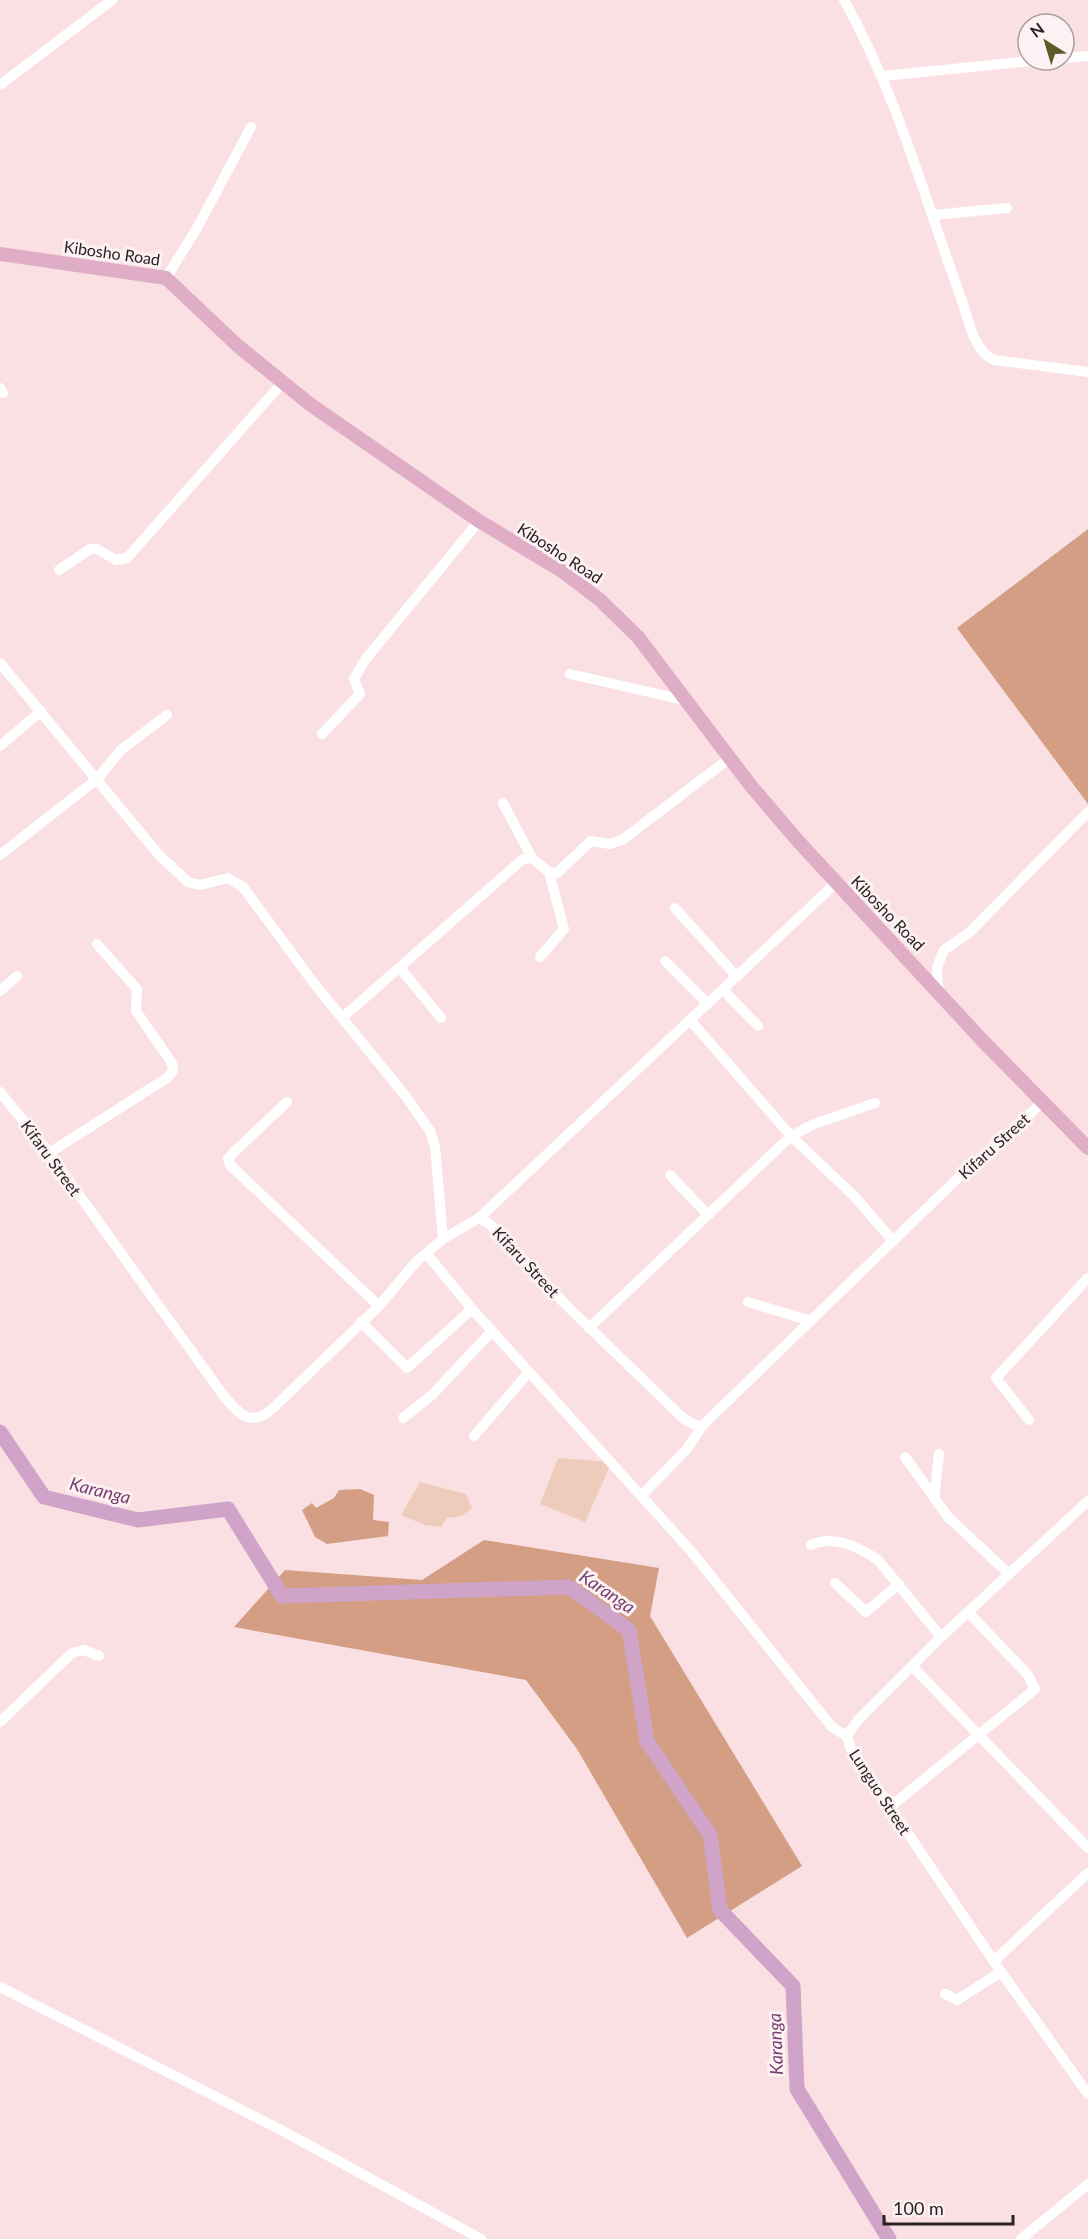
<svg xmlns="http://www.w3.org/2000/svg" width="1088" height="2239" viewBox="0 0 1088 2239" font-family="Lato,sans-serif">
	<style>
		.green { fill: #eeccbc }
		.forest { fill: #d39e83 }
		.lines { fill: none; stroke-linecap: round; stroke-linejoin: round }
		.river { stroke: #d0a3c9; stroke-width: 15 }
		.minor { stroke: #fff; stroke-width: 10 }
		.major { stroke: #dfadc5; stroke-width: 14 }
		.labels { text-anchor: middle; stroke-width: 6; stroke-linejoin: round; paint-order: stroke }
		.street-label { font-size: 16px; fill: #2a2122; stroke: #fcf2f3 }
		.water-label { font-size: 18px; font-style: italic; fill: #773f71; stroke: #fcf2f3 }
	</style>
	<rect width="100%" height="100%" fill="#fae0e3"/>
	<g class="green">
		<polygon points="558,1458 612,1462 585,1522 540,1504"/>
		<polygon points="420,1482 466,1494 472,1508 461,1516 447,1518 441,1527 425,1525 401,1515"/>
	</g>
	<g class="forest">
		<polygon points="1088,529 1088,804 957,628"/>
		<polygon points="360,1489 374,1495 373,1520 389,1522 388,1536 327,1544 315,1537 302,1510 312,1503 316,1508 334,1498 339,1490"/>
		<polygon points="484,1540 659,1568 650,1616 802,1866 687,1938 577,1749 526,1680 234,1627 285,1570 422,1580"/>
	</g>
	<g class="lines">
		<polyline class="river" points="0,1432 44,1497 138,1520 228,1509 282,1596 569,1587 629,1630 647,1741 710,1835 720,1910 793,1986 797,2089 889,2239"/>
		<g class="minor">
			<path d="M844,0C897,94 924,197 961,298C968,317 973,351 994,360L1088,372"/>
			<polyline points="1064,58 1088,56"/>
			<polyline points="884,76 1039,60"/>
			<polyline points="0,85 112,0"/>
			<polyline points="933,215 1007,208"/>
			<polyline points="166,278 197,228 251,127"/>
			<polyline points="0,388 3,393"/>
			<polyline points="59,570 90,549 97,549 116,560 127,558 283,382"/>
			<polyline points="0,663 159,855 188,882 200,885 228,878 243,887 313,982 407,1098 430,1131 435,1146 443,1239"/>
			<polyline points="570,674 684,700"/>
			<polyline points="322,734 360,694 354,679 365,660 479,521"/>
			<polyline points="0,746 41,711"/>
			<polyline points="503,803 532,858"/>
			<polyline points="0,855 97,779 121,750 167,715"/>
			<polyline points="675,908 737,977"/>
			<polyline points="540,957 564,929 549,872"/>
			<polyline points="665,961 708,1004"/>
			<polyline points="400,968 441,1018"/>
			<polyline points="723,990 758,1026"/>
			<polyline points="0,991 17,976"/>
			<polyline points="938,991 937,967 944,950 970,932 1088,812"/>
			<polyline points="343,1017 523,859 532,858 549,872 557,873 591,841 610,844 622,840 730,758"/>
			<polyline points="691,1021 791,1136 855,1197 893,1241"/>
			<path d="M0,1092L49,1153L223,1395C237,1412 250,1428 271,1410L379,1306L416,1262L443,1239L479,1218L490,1224L566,1305L684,1419L697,1426L703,1425L959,1177L1043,1102"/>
			<polyline points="287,1102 233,1153 228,1159 230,1165 379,1306"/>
			<polyline points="49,1153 167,1078 173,1071 172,1063 136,1011 137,989 97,944"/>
			<polyline points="670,1175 708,1215"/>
			<polyline points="479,1218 836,883"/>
			<polyline points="426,1253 472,1309"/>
			<polyline points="748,1302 811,1321"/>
			<polyline points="361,1322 407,1368 472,1309 691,1551 832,1727 847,1736"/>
			<polyline points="589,1328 791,1136 814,1124 875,1103"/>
			<polyline points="403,1418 432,1395 492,1331"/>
			<polyline points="1029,1420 996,1378 1088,1278"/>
			<polyline points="474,1436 529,1372"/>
			<polyline points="905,1457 948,1517 1008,1573"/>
			<polyline points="641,1496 686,1450 703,1425"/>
			<polyline points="934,1499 939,1454"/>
			<polyline points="1088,1501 941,1637 858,1720 847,1736 850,1747 1001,1972 1088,2094"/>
			<path d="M811,1545C834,1534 858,1547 878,1560L941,1637"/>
			<polyline points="835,1583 866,1612 899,1584"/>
			<polyline points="913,1667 1088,1848"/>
			<polyline points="0,1722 72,1653 84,1650 99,1656"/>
			<polyline points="890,1807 1035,1689 1028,1675 968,1612"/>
			<polyline points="994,1961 1088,1873"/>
			<polyline points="0,1987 283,2131 481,2239"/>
			<polyline points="945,1994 957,2000 1001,1972"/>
			<polyline points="1021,2239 1088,2184"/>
		</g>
		<polyline class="major" points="0,254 166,278 238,346 311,405 479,521 562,571 600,600 638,637 751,786 798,841 981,1039 1088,1148"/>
	</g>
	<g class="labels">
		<g class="street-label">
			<text transform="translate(112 253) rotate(8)" y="6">Kibosho Road</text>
			<text transform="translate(560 553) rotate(33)" y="6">Kibosho Road</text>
			<text transform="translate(888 913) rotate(46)" y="6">Kibosho Road</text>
			<text transform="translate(994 1146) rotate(-42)" y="6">Kifaru Street</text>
			<text transform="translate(51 1158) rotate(54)" y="6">Kifaru Street</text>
			<text transform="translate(526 1262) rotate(47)" y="6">Kifaru Street</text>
			<text transform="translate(880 1792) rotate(57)" y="6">Lunguo Street</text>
		</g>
		<g class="water-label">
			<text transform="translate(100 1491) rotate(14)" y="6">Karanga</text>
			<text transform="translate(607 1592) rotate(34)" y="6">Karanga</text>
			<text transform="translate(776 2044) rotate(-92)" y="6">Karanga</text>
		</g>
	</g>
	<g transform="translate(1046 42) rotate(323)"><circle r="28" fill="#fcf2f3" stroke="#a89e9f" stroke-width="1.5"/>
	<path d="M0-4.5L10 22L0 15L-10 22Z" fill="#5f5b28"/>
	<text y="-9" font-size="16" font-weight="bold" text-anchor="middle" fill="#2a2122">N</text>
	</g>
	<path d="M884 2215v9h129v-9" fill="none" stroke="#2a2122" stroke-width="3"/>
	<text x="893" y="2215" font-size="18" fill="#2a2122" stroke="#fcf2f3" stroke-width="4.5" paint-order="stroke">100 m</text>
</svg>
